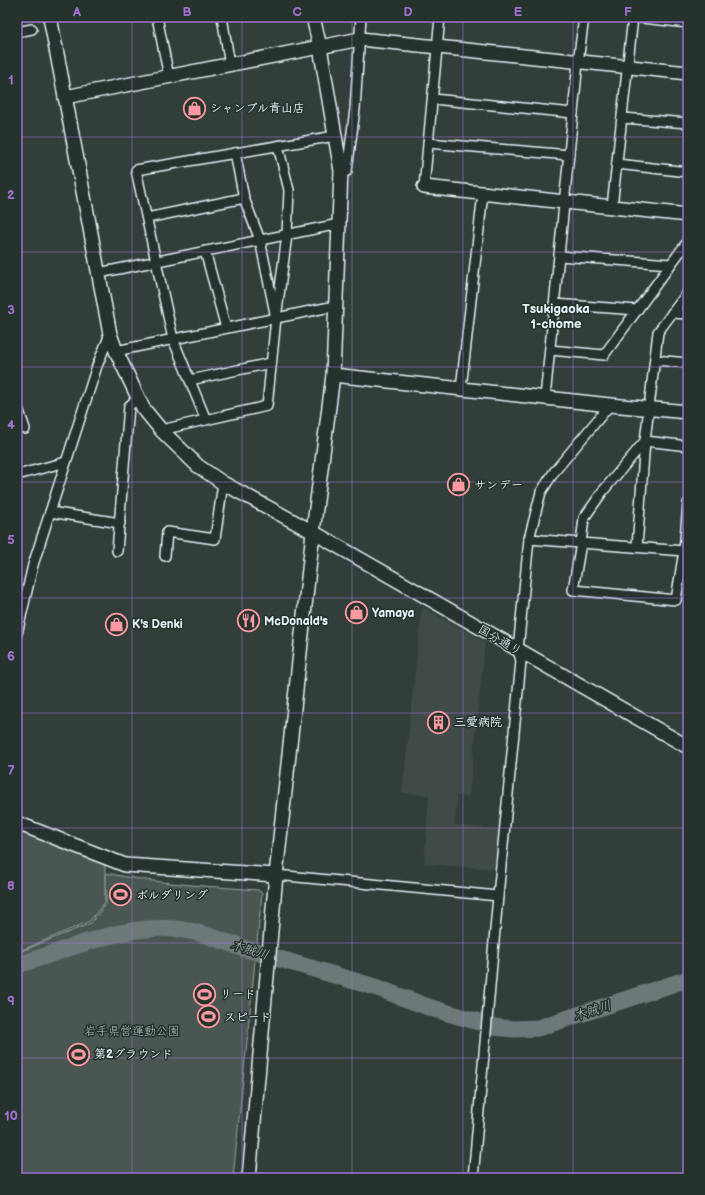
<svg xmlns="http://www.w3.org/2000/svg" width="705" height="1195" viewBox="0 0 705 1195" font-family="'Balsamiq Sans','Klee One',sans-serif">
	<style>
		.built { fill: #3f4b46 }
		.green { fill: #495651; stroke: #98a4a4 }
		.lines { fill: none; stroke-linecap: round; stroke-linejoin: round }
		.river { stroke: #6d7978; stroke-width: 17 }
		.street-casing { stroke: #e8f1f8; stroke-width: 12 }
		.secondary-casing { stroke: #e8f1f8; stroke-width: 16 }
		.street { stroke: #26332d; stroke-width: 9 }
		.secondary { stroke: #26332d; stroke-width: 13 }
		.grid { fill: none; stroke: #a171d3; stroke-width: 1; stroke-opacity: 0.55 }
		.labels { text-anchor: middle; stroke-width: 3; stroke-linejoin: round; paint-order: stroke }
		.poi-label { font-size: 12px; font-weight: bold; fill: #e8f1f8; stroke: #26332d; text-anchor: start }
		.street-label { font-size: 12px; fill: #e8f1f8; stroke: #26332d }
		.park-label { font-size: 12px; fill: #b0bbbe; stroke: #26332d }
		.neighbourhood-label { font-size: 13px; font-weight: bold; fill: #e8f1f8; stroke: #26332d }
		.water-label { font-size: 13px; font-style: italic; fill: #b1bbbe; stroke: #26332d }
		.neatline { fill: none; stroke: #a171d3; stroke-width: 1.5 }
		.grid-label { font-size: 13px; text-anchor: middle; font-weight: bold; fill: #a171d3 }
	</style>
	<rect width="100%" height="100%" fill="#323e39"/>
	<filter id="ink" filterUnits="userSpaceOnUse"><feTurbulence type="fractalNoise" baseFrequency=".025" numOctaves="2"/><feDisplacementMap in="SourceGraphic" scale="8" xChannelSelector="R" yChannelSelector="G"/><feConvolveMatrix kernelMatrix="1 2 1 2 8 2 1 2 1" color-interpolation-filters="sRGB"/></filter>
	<g filter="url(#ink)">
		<polygon class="built" points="422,607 485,642 469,797 457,796 455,825 500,830 495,869 424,864 429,795 402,793"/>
		<g class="green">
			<polygon points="17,828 105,863 105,902 90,921 17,952"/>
			<path d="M106,873C156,884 207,886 258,890L262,893L233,1178H17V953L91,923L106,903Z"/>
		</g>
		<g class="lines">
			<g class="river">
				<path d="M17,965C72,949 132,919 190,931C205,934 218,939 232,944H235L236,946L375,987L431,1008L479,1022"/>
				<polyline points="494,1027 514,1029 538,1028 688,979"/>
			</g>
			<defs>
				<g id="street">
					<polyline points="157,17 169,77"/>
					<polyline points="222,17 230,65"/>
					<polyline points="17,32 32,29"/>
					<polyline points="433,99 573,113"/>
					<polyline points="622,118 688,123"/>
					<polyline points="428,143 569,155"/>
					<polyline points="235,153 244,198"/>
					<polyline points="617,164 688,172"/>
					<polyline points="341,171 347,171 355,109 361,17"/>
					<polyline points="424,187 440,17"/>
					<polyline points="612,207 633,17 688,23"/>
					<polyline points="147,218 244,198 260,240 276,318 267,406 161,430"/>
					<polyline points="205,251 226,328"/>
					<polyline points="559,256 671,264"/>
					<polyline points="99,273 339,224"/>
					<polyline points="688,292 658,332 645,441 603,491 584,518 581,543 573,590 676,600 684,551 688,552"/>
					<polyline points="554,304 637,310"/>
					<polyline points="277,311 287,235 289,190 278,146"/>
					<polyline points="672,313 688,314"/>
					<polyline points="550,350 604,355 688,241"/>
					<polyline points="116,351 335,306"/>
					<polyline points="655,360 688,363"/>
					<polyline points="190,380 271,363"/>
					<polyline points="461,389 483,193"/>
					<polyline points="545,398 578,62 584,17"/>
					<polyline points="17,405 25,429"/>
					<polyline points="206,420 173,339 136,170 335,136"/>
					<polyline points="17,475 66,462"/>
					<polyline points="50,512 120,523"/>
					<polyline points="529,539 684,551 688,503"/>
					<polyline points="637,547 645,441 688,446"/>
					<polyline points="117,551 129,406 138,398"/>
					<polyline points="165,556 167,532 215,539 223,483"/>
					<polyline points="17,634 33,565 97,366 110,334"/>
					<polyline points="276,875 498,896"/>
					<polyline points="473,1178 498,896 521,661 518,650 529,539 541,492 554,472 610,405"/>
				</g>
				<g id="secondary">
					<polyline points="50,17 110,334 116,351 143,408 161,430 198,466 223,483 313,532 688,747"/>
					<polyline points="65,97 360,39 688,73"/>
					<polyline points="424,187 688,215"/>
					<polyline points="333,375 610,405 688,412"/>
					<polyline points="17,823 125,865 276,875"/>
					<polyline points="249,1178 276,875 313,532 333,375 341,171 320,47 313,17"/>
				</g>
			</defs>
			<use href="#street" class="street-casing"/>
			<use href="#secondary" class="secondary-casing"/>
			<use href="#street" class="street"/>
			<use href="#secondary" class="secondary"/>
		</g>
	</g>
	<path class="grid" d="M132,17V1178M242,17V1178M352,17V1178M463,17V1178M573,17V1178M17,137H688M17,252H688M17,367H688M17,482H688M17,598H688M17,713H688M17,828H688M17,943H688M17,1058H688"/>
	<defs>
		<symbol id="shop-ring" viewBox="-11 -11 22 22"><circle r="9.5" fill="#26332d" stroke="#ff9aa2" stroke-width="1.5"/><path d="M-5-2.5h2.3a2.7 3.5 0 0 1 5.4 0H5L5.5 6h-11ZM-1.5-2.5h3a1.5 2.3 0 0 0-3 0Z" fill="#ff9aa2"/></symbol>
		<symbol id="restaurant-ring" viewBox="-11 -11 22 22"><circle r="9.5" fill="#26332d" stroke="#ff9aa2" stroke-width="1.5"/><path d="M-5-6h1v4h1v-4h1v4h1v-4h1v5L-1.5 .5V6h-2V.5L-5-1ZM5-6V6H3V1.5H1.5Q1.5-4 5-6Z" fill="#ff9aa2"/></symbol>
		<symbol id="building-ring" viewBox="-11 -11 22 22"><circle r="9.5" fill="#26332d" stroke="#ff9aa2" stroke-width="1.5"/><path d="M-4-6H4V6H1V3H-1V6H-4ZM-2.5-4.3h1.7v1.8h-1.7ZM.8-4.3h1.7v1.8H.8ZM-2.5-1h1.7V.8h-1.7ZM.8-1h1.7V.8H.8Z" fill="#ff9aa2"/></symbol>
		<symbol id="stadium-ring" viewBox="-11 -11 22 22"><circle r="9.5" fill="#26332d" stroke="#ff9aa2" stroke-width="1.5"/><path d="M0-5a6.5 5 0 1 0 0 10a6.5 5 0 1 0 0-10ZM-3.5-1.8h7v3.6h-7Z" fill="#ff9aa2"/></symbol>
	</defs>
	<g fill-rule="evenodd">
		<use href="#shop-ring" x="182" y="96" width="25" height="25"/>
		<use href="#shop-ring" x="446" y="472" width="25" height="25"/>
		<use href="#shop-ring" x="344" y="600" width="25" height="25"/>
		<use href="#restaurant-ring" x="236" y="608" width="25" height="25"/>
		<use href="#shop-ring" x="104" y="612" width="25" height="25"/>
		<use href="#building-ring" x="426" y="710" width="25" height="25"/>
		<use href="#stadium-ring" x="108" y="882" width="25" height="25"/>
		<use href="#stadium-ring" x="192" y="982" width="25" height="25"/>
		<use href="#stadium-ring" x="196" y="1004" width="25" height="25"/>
		<use href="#stadium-ring" x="66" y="1042" width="25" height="25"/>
	</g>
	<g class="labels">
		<g class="poi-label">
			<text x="210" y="112">シャンブル青山店</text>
			<text x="474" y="489">サンデー</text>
			<text x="372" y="617">Yamaya</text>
			<text x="264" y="625">McDonald's</text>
			<text x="132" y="628">K's Denki</text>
			<text x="454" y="726">三愛病院</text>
			<text x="136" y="899">ボルダリング</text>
			<text x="220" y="998">リード</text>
			<text x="224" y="1021">スピード</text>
			<text x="94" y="1058">第2グラウンド</text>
		</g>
		<g class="street-label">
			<text transform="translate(500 640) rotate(30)" y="4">国分通り</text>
		</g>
		<g class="park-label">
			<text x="132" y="1035">岩手県営運動公園</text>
		</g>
		<g class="neighbourhood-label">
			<text x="556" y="313">Tsukigaoka<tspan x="556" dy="15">1-chome</tspan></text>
		</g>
		<g class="water-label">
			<text transform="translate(250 949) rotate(17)" y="5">木賊川</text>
			<text transform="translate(592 1010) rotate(-18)" y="5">木賊川</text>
		</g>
	</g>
	<rect width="705" height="1195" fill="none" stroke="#26332d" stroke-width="44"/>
	<rect x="22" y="22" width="661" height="1151" class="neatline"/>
	<g class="grid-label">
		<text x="77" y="16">A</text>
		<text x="187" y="16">B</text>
		<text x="297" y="16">C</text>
		<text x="408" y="16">D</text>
		<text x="518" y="16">E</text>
		<text x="628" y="16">F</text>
		<text x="11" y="84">1</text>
		<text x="11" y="199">2</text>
		<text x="11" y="314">3</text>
		<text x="11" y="429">4</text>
		<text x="11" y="544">5</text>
		<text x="11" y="660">6</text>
		<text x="11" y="775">7</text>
		<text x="11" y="890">8</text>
		<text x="11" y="1005">9</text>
		<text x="11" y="1120">10</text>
	</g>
</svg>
